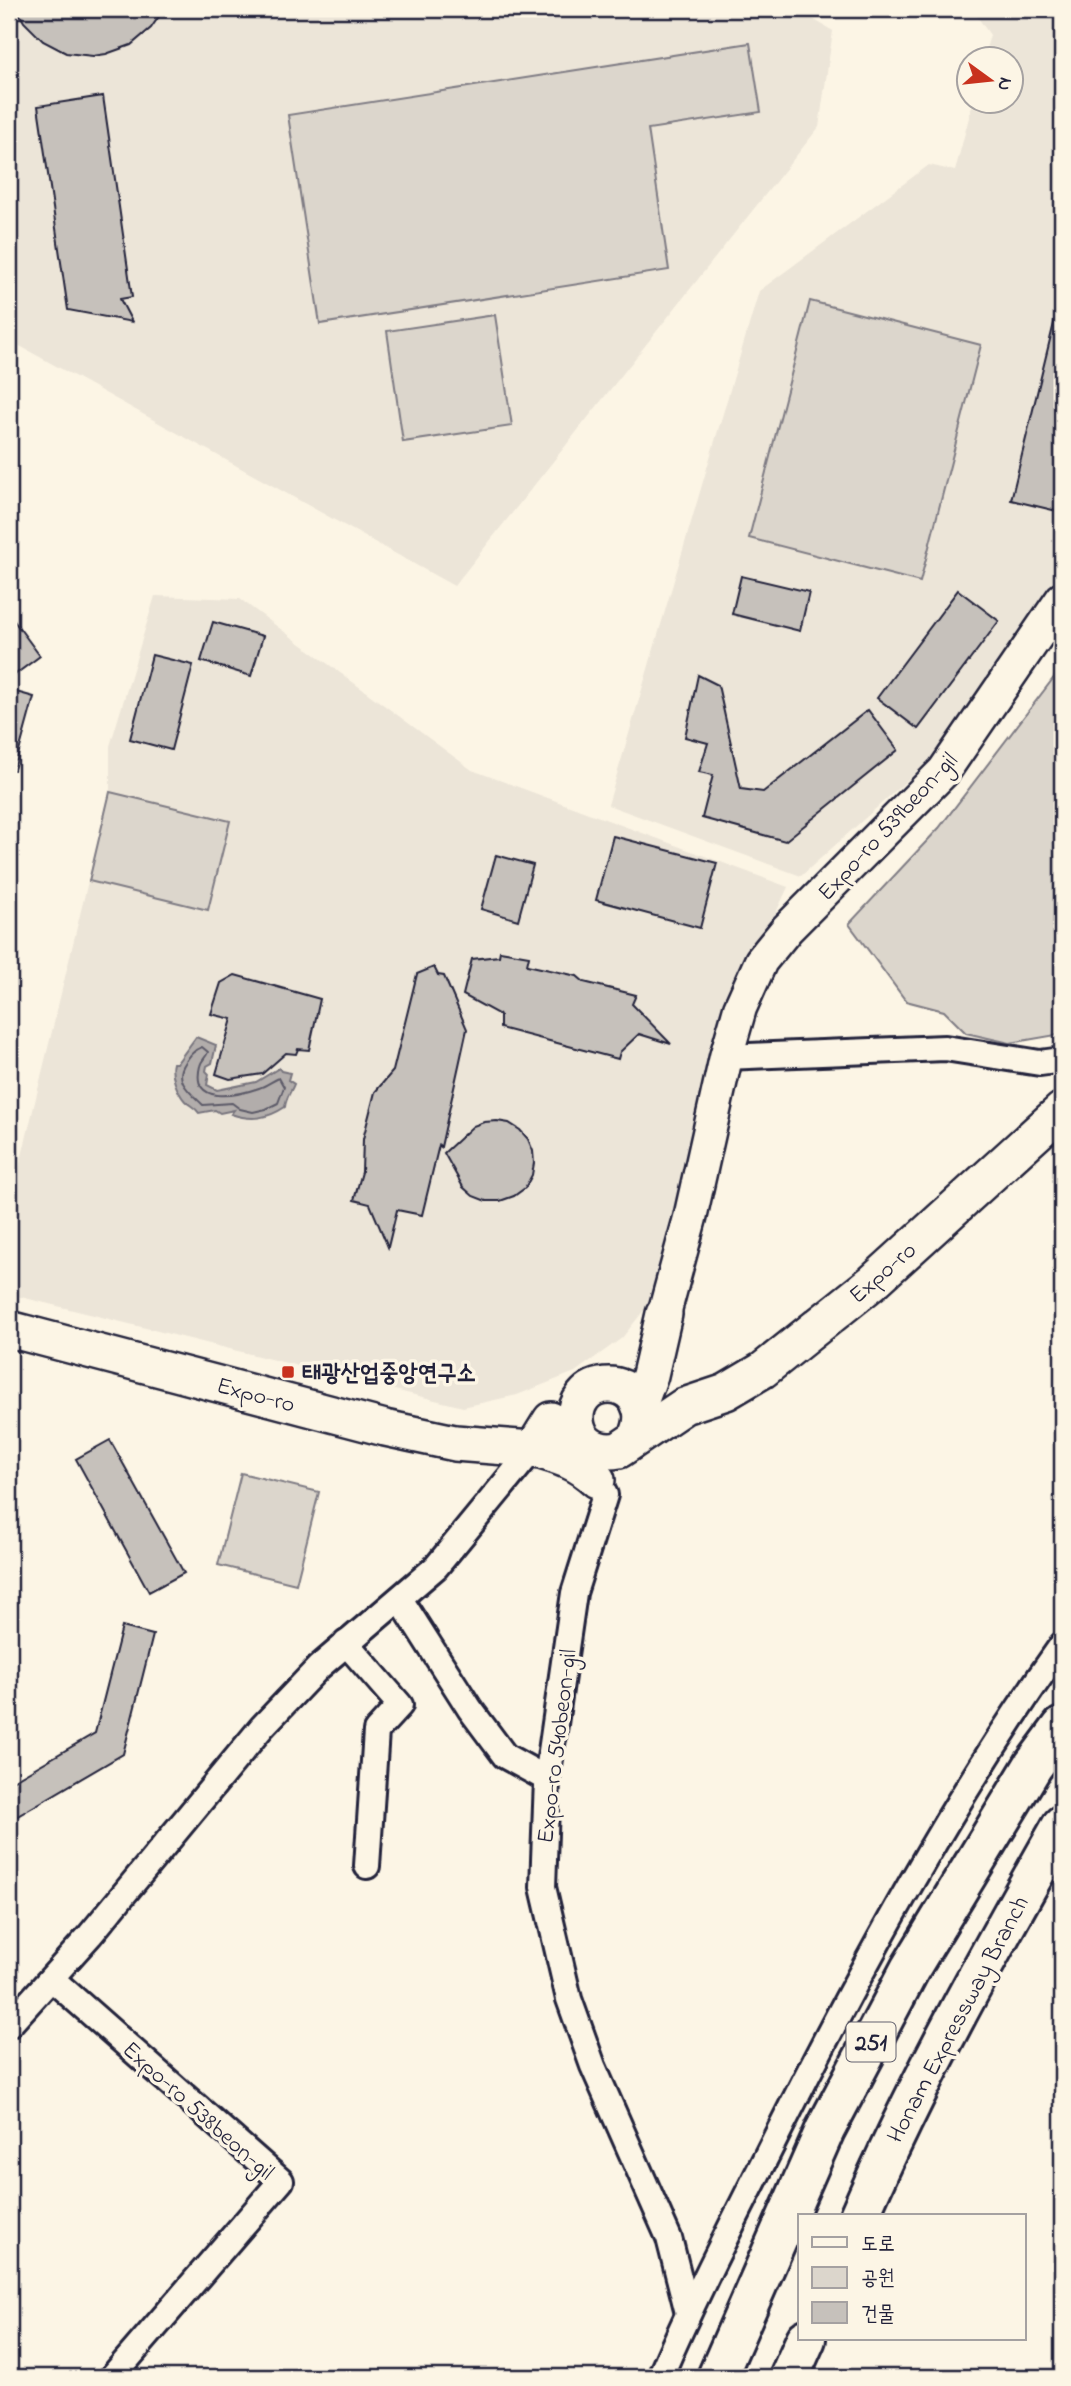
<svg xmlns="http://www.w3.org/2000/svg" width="1071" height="2386" viewBox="0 0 1071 2386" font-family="'Indie Flower','Poor Story',sans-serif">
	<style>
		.built { fill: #ece5d8 }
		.green { fill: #dcd6cc; stroke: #7f7c84; stroke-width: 2 }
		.water { fill: #b2adab; stroke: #78757e; stroke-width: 2 }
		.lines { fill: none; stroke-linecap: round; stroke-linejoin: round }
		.shore { stroke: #5c5a68; stroke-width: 2 }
		.building { fill: #c6c1bb; stroke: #22223b; stroke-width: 2 }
		.minor-casing { stroke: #22223b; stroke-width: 30 }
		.tertiary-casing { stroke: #22223b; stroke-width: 37 }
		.secondary-casing { stroke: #22223b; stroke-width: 40 }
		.motorway-casing { stroke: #22223b; stroke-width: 44 }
		.minor { stroke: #fcf5e5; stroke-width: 24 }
		.tertiary { stroke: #fcf5e5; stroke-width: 32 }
		.secondary { stroke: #fcf5e5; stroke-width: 35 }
		.motorway { stroke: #fcf5e5; stroke-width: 38 }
		.poi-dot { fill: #c8321e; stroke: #fcf5e5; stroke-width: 2.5 }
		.labels { text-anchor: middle; stroke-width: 7; stroke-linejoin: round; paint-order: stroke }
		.shield { fill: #fcf5e5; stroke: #63616e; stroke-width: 2 }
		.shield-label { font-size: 23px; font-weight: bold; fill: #22223b }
		.street-label { font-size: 24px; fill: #22223b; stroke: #fcf5e5 }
		.poi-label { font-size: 24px; font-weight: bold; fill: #22223b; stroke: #fcf5e5; text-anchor: start }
	</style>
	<rect width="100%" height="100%" fill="#fcf5e5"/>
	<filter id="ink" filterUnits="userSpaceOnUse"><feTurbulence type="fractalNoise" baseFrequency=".0143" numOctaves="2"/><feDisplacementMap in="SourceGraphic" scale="14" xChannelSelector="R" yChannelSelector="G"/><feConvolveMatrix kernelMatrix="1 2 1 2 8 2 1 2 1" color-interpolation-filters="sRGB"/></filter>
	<g filter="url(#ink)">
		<g class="built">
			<polygon points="9,9 796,9 833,31 819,127 454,586 9,340"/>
			<polygon points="972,9 1062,9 1062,568 935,755 801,876 608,805 759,291 929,165 955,171 973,102 1012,102 1012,60 983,59 990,35"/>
			<polygon points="155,596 240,599 472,770 788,887 719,1034 648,1305 622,1338 575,1372 517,1395 463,1407 9,1294 9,1210 110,790 110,746"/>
		</g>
		<g class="green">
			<polygon points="750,43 761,112 648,129 669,270 320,324 288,115"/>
			<polygon points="810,301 981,345 920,582 749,538"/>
			<polygon points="495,315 512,426 403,442 387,331"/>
			<polygon points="1062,667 1062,1034 1010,1043 966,1033 944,1011 906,1001 849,924 939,828"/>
			<polygon points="110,792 230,821 208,910 89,881"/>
			<polygon points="241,1473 319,1492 296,1584 218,1565"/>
		</g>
		<path class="water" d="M196,1037L216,1045L212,1063L207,1066L206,1071L209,1074L207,1085L217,1090L256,1082L279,1068L281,1071L290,1073L288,1080L294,1084C291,1092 286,1097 285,1107C267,1119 251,1121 231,1114L234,1110L220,1113L215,1110L199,1113C195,1107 190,1106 185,1101C177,1092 170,1074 173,1063H177Z"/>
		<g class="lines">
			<path class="shore" d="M202,1047L208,1052C206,1058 201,1060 200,1066C190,1106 236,1096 259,1088C266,1086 272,1081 279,1078L284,1087L278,1103L266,1109L253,1112L240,1109L232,1103L203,1105C191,1093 173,1081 185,1063C190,1055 194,1050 202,1047Z"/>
		</g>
		<g class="building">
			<polygon points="17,9 164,9 151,28 131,45 106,54 93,56 66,53 43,41 24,22"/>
			<polygon points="103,96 132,297 120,299 132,322 68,310 38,106"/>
			<polygon points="1056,315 1062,316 1062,488 1057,511 1011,500"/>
			<polygon points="741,576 809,592 800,631 732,614"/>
			<polygon points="958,590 999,621 918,729 877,698"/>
			<polygon points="9,614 40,656 9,679"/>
			<polygon points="213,622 263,636 251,676 201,661"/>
			<polygon points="152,655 193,665 171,750 130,739"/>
			<polygon points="698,675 718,685 741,789 763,792 868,710 898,750 785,841 702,818 713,775 699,772 708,743 685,737"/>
			<polygon points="9,690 34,697 14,770 9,770"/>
			<polygon points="613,836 717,863 700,928 596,900"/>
			<polygon points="496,855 533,865 518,920 481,909"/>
			<polygon points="500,951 529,956 527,965 577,976 584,982 636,995 632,1004 671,1044 639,1034 620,1052 618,1059 500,1028 500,1015 463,995 472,959 499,956"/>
			<polygon points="434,967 438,975 444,976 467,1029 441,1147 439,1145 422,1215 397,1210 388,1247 370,1204 354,1200 362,1172 363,1139 375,1092 393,1071 417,974"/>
			<polygon points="235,975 320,999 309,1050 298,1049 296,1054 286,1053 262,1074 230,1079 216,1074 232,1019 211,1014 221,983"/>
			<polygon points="497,1121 509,1123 520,1130 528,1139 533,1151 534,1163 532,1175 525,1188 514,1196 500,1201 486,1201 473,1196 463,1187 444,1153 473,1126 484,1122"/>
			<polygon points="110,1440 184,1573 149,1592 76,1459"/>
			<polygon points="122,1627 153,1635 123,1754 9,1821 9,1783 95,1733"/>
		</g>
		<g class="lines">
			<defs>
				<g id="minor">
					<polyline points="726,1057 945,1048 1040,1063 1062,1060"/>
					<polyline points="597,1480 605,1495 574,1593 547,1779 543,1887 569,1999 593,2066 669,2238 688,2313"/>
					<polyline points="400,1599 470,1709 505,1756 547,1779"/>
					<polyline points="346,1643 400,1705 376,1731 367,1866"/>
					<polyline points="52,1979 281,2181 112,2377"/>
					<polyline points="9,2025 90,1935 262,1727 319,1667 436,1567 533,1449"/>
					<path d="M660,2377C696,2293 739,2211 780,2129C864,1962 954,1797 1062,1645"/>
				</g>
				<polyline id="tertiary" points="664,1314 690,1218 726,1057 740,1008 761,961 787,929 944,771 1062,599"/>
				<g id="secondary">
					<polyline points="9,1329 385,1428 455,1443 533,1449 588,1445"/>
					<polyline points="639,1405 650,1375 664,1314"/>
					<path d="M551,1420L533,1449C559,1456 578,1462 597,1480"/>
					<path d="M637,1437C643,1423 645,1408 634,1396C628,1389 618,1385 609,1385C562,1385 565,1460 619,1450L684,1406L726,1392L763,1370L873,1282L1062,1110"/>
				</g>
				<g id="motorway">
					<path d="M859,2216C918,2080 989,1954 1062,1825"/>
					<polyline points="717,2377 825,2130 910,1969 1033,1766 1062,1727"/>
					<polyline points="789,2377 806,2339"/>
				</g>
			</defs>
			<use href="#minor" class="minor-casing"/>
			<use href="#tertiary" class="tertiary-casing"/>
			<use href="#secondary" class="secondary-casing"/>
			<use href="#motorway" class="motorway-casing"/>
			<use href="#minor" class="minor"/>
			<use href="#tertiary" class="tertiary"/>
			<use href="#secondary" class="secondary"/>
			<use href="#motorway" class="motorway"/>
		</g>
	</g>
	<rect class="poi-dot" x="281" y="1365" width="14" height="14" rx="3.5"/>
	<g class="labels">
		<rect class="shield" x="846.5" y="2022.5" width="49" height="39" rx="5"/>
		<g class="shield-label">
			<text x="871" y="2050">251</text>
		</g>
		<g class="street-label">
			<text transform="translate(887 826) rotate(-47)" y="8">Expo-ro 539beon-gil</text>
			<text transform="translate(882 1272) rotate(-41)" y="8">Expo-ro</text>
			<text transform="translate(256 1394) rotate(15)" y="8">Expo-ro</text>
			<text transform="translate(556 1746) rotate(-83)" y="8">Expo-ro 540beon-gil</text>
			<text transform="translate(957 2019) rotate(-62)" y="8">Honam Expressway Branch</text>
			<text transform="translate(199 2110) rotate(42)" y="8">Expo-ro 538beon-gil</text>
		</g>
		<g class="poi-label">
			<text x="302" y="1380">태광산업중앙연구소</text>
		</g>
	</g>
	<rect width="1071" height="2386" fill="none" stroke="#fcf5e5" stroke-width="35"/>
	<rect x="18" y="18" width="1036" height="2351" fill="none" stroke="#22223b" stroke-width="2.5" filter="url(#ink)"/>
	<rect x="798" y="2214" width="228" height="126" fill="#fcf5e5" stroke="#a5a1a1" stroke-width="2"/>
	<rect x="812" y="2237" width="35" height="10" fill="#fcf5e5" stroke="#a5a1a1" stroke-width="2"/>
	<text x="861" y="2250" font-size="21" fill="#22223b">도로</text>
	<rect x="812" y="2267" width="35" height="21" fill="#dcd6cc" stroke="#a5a1a1" stroke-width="2"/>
	<text x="861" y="2284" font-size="21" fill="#22223b">공원</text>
	<rect x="812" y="2302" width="35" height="21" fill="#c6c1bb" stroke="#a5a1a1" stroke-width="2"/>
	<text x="861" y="2320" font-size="21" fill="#22223b">건물</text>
	<g transform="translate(990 80) rotate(105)"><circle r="33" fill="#fcf5e5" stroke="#a5a1a1" stroke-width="2"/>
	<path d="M0-5L12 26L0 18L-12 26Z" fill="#c8321e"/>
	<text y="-10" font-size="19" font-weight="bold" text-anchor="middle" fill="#22223b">N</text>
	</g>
</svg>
